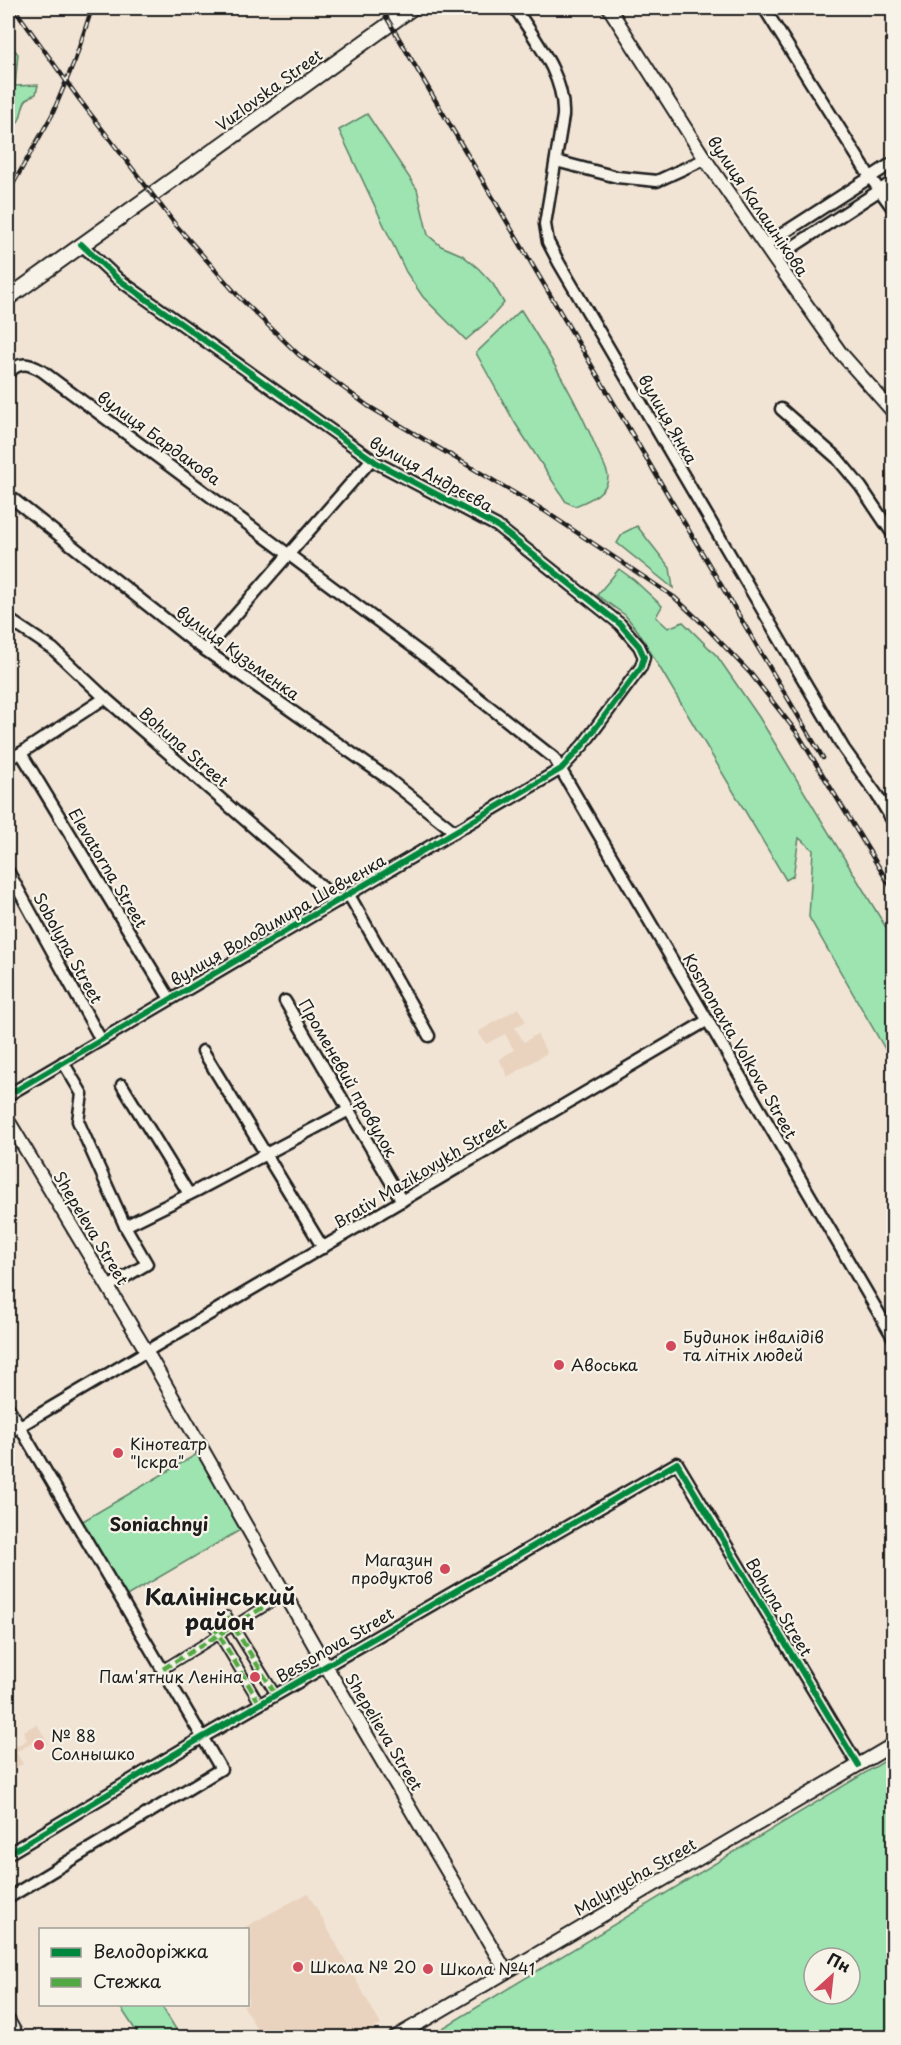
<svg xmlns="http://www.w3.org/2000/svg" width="901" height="2045" viewBox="0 0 901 2045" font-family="'Playpen Sans',sans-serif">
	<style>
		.built { fill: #e9d3be }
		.green { fill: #9de4b1; stroke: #5c8066; stroke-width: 1.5; fill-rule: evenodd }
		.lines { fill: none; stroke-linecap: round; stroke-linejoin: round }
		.pedestrian-casing { stroke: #1c1c1c; stroke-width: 12 }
		.minor-casing { stroke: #1c1c1c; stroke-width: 15 }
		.tertiary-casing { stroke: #1c1c1c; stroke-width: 16 }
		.secondary-casing { stroke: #1c1c1c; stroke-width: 18 }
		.pedestrian { stroke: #f7f3e8; stroke-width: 8 }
		.minor { stroke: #f7f3e8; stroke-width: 10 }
		.tertiary { stroke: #f7f3e8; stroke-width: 12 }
		.secondary { stroke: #f7f3e8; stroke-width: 14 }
		.rail-casing { stroke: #1c1c1c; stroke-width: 4.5 }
		.rail { stroke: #f7f3e8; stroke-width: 2; stroke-dasharray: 7; stroke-linecap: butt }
		.quiet { stroke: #52a943; stroke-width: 4.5; stroke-dasharray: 9 4.5; stroke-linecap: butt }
		.cycleway-casing { stroke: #f7f3e8; stroke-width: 10 }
		.cycleway { stroke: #00873e; stroke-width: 6 }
		.poi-dot { fill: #d1495b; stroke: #f7f3e8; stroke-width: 2 }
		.labels { text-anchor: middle; stroke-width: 4.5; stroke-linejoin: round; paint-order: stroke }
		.street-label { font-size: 16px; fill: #1c1c1c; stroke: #f7f3e8 }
		.poi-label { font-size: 16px; fill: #1c1c1c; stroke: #f7f3e8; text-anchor: start }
		.neighbourhood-label { font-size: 18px; font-weight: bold; fill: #1c1c1c; stroke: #f7f3e8 }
		.district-label { font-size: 22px; font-weight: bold; fill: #1c1c1c; stroke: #f7f3e8 }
	</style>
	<rect width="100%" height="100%" fill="#f1e4d5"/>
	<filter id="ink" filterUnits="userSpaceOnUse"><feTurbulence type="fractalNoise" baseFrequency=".0167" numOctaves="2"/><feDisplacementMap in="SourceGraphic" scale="12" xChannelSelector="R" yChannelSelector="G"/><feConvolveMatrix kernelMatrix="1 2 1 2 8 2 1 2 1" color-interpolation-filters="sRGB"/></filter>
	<g filter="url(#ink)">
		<g class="built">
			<polygon points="518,1008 526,1021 515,1028 524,1042 537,1034 547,1053 508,1077 499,1059 514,1050 505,1034 486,1044 478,1032"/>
			<polygon points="37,1724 48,1743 37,1750 32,1743 16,1752 23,1764 13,1769 8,1760 8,1743 10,1742 14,1747 27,1740 23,1731"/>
			<polygon points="308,1893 381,2025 358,2037 261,2037 243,2005 248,2004 248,1930 241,1929"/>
		</g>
		<g class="green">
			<path d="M8,42L18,54L15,86L38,85L36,94C22,99 24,106 20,118C17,125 11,133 8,141Z"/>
			<polygon points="367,114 417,189 428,235 441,246 462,255 478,268 493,284 504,303 489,320 466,340 423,297 406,272 339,130"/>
			<path d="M521,310C550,356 577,401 598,452C601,459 608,470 608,477C608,493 587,501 575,506L566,502L515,423L476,353Z"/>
			<polygon points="637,526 670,568 673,588 617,543 623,533"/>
			<polygon points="619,569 634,580 662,606 656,617 668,628 683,622 717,656 759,717 893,939 893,1063 809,917 813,850 799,838 793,876 786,880 638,631 625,615 597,595"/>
			<polygon points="197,1454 242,1529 125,1597 81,1522"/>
			<path d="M893,1756V2037H428ZM814,1958H850V1994H814Z"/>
			<polygon points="119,2005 161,2005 179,2034 174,2037 140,2037"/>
		</g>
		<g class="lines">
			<defs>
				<g id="pedestrian">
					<polyline points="227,1616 276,1695"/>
					<polyline points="213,1625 260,1704"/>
					<polyline points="163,1669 285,1594"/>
				</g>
				<g id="minor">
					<path d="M515,8C536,41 565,76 563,116L545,224L548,242L559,263L844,749L877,795L894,823"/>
					<polyline points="764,8 870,177 894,210"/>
					<polyline points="556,161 617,177 657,181 705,159"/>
					<polyline points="765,245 894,162"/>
					<polyline points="774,259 894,181"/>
					<path d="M8,373C20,361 28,363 42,371L425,656L554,758L894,1339"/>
					<polyline points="781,409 837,458 861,487 894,536"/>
					<polyline points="8,495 198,645 387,778 455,832"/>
					<polyline points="8,619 53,649 105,698 338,901"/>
					<polyline points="205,650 372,459"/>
					<polyline points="21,753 170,999"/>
					<polyline points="8,759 21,753 105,698"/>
					<polyline points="8,871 101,1040"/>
					<polyline points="349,895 429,1036"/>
					<polyline points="285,1001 402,1201"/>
					<polyline points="203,1051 323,1248"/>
					<polyline points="63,1062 82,1094 78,1121 125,1226 147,1264 108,1287"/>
					<polyline points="122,1085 189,1194"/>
					<polyline points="8,1095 561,769 583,745 641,667 644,657 639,646 620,624 497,526 377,463 118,279 81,244"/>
					<polyline points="125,1226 196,1191 349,1110"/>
					<polyline points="8,1407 221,1769 8,1898"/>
					<polyline points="8,1433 708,1020"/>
					<polyline points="8,1854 203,1737 677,1463 858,1765"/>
				</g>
				<g id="tertiary">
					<polyline points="609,8 705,159 774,259 840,352 894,413"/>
					<polyline points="8,1120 147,1352 326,1666 506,1971"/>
					<polyline points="8,2020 18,2038"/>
					<polyline points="394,2038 894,1744"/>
				</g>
				<polyline id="secondary" points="8,298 412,8"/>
			</defs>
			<use href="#pedestrian" class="pedestrian-casing"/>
			<use href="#minor" class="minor-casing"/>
			<use href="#tertiary" class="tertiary-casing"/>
			<use href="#secondary" class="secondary-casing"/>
			<use href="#pedestrian" class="pedestrian"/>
			<use href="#minor" class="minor"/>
			<use href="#tertiary" class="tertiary"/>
			<use href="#secondary" class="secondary"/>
			<defs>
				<g id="rail">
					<polyline points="14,8 79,99 175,224 240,298 299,355 368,406 543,510 674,597 702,623 751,674 798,734 894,892"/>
					<polyline points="381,8 823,758"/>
					<polyline points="8,193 52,115 75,60 92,8"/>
				</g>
			</defs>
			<use href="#rail" class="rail-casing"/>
			<use href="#rail" class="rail"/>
			<g class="quiet">
				<polyline points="227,1616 276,1695"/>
				<polyline points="213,1625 260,1704"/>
				<polyline points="163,1669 285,1594"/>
			</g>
			<defs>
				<g id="cycleway">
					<polyline points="8,1095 561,769 583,745 641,667 644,657 639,646 620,624 497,526 377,463 118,279 81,244"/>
					<polyline points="8,1854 203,1737 677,1463 858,1765"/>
				</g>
			</defs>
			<use href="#cycleway" class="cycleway-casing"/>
			<use href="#cycleway" class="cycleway"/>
		</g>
	</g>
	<g class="poi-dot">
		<circle cx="671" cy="1346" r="6"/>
		<circle cx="559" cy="1365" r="6"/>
		<circle cx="118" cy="1453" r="6"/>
		<circle cx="445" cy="1569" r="6"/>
		<circle cx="255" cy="1677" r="6"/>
		<circle cx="39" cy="1745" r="6"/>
		<circle cx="298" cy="1967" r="6"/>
		<circle cx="428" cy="1969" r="6"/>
	</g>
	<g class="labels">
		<g class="street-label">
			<text transform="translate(269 90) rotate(-36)" y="6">Vuzlovska Street</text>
			<text transform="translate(758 206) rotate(56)" y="6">вулиця Калашнікова</text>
			<text transform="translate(668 419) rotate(60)" y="6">вулиця Янка</text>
			<text transform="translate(159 438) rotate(36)" y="6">вулиця Бардакова</text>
			<text transform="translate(431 474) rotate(29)" y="6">вулиця Андрєєва</text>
			<text transform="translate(238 653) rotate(36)" y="6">вулиця Кузьменка</text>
			<text transform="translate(184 747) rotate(41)" y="6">Bohuna Street</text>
			<text transform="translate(108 868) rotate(59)" y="6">Elevatorna Street</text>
			<text transform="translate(278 920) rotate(-30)" y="6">вулиця Володимира Шевченка</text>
			<text transform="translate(68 948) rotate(61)" y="6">Sobolyna Street</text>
			<text transform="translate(740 1046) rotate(60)" y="6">Kosmonavta Volkova Street</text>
			<text transform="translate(348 1078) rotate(60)" y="6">Променевий провулок</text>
			<text transform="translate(420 1173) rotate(-31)" y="6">Brativ Mazikovykh Street</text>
			<text transform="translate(91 1228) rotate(59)" y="6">Shepeleva Street</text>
			<text transform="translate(779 1607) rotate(59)" y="6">Bohuna Street</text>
			<text transform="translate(335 1645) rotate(-30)" y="6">Bessonova Street</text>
			<text transform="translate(384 1732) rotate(59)" y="6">Shepelieva Street</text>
			<text transform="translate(635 1877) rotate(-30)" y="6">Malynycha Street</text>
		</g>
		<g class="poi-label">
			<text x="683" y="1343">Будинок інвалідів<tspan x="683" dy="18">та літніх людей</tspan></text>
			<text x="571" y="1371">Авоська</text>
			<text x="130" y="1450">Кінотеатр<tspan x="130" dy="18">"Іскра"</tspan></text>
			<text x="433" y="1566" text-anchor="end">Магазин<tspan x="433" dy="18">продуктов</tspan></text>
			<text x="243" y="1683" text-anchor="end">Пам'ятник Леніна</text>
			<text x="51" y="1742">№ 88<tspan x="51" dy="18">Солнышко</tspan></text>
			<text x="310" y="1973">Школа № 20</text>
			<text x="440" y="1975">Школа №41</text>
		</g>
		<g class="neighbourhood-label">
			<text x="159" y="1531">Soniachnyi</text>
		</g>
		<g class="district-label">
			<text x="220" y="1605">Калінінський<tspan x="220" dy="25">район</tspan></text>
		</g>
	</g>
	<rect width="901" height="2045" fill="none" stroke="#f7f3e8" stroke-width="30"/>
	<rect x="15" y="15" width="871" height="2015" fill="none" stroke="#1c1c1c" stroke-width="2" filter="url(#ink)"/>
	<rect x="39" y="1928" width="210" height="78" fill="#f7f3e8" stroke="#9f9d96" stroke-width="1.5"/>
	<rect x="51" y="1948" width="30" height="9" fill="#00873e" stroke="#9f9d96" stroke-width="1.5"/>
	<text x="93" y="1958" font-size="18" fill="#1c1c1c">Велодоріжка</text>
	<rect x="51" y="1978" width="30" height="9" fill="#52a943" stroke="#9f9d96" stroke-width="1.5"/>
	<text x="93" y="1988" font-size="18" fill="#1c1c1c">Стежка</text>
	<g transform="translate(832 1976) rotate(27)"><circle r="28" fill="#f7f3e8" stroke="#9f9d96" stroke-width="1.5"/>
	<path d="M0-4.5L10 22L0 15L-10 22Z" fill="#d1495b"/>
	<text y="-9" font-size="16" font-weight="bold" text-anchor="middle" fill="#1c1c1c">Пн</text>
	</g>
</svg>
